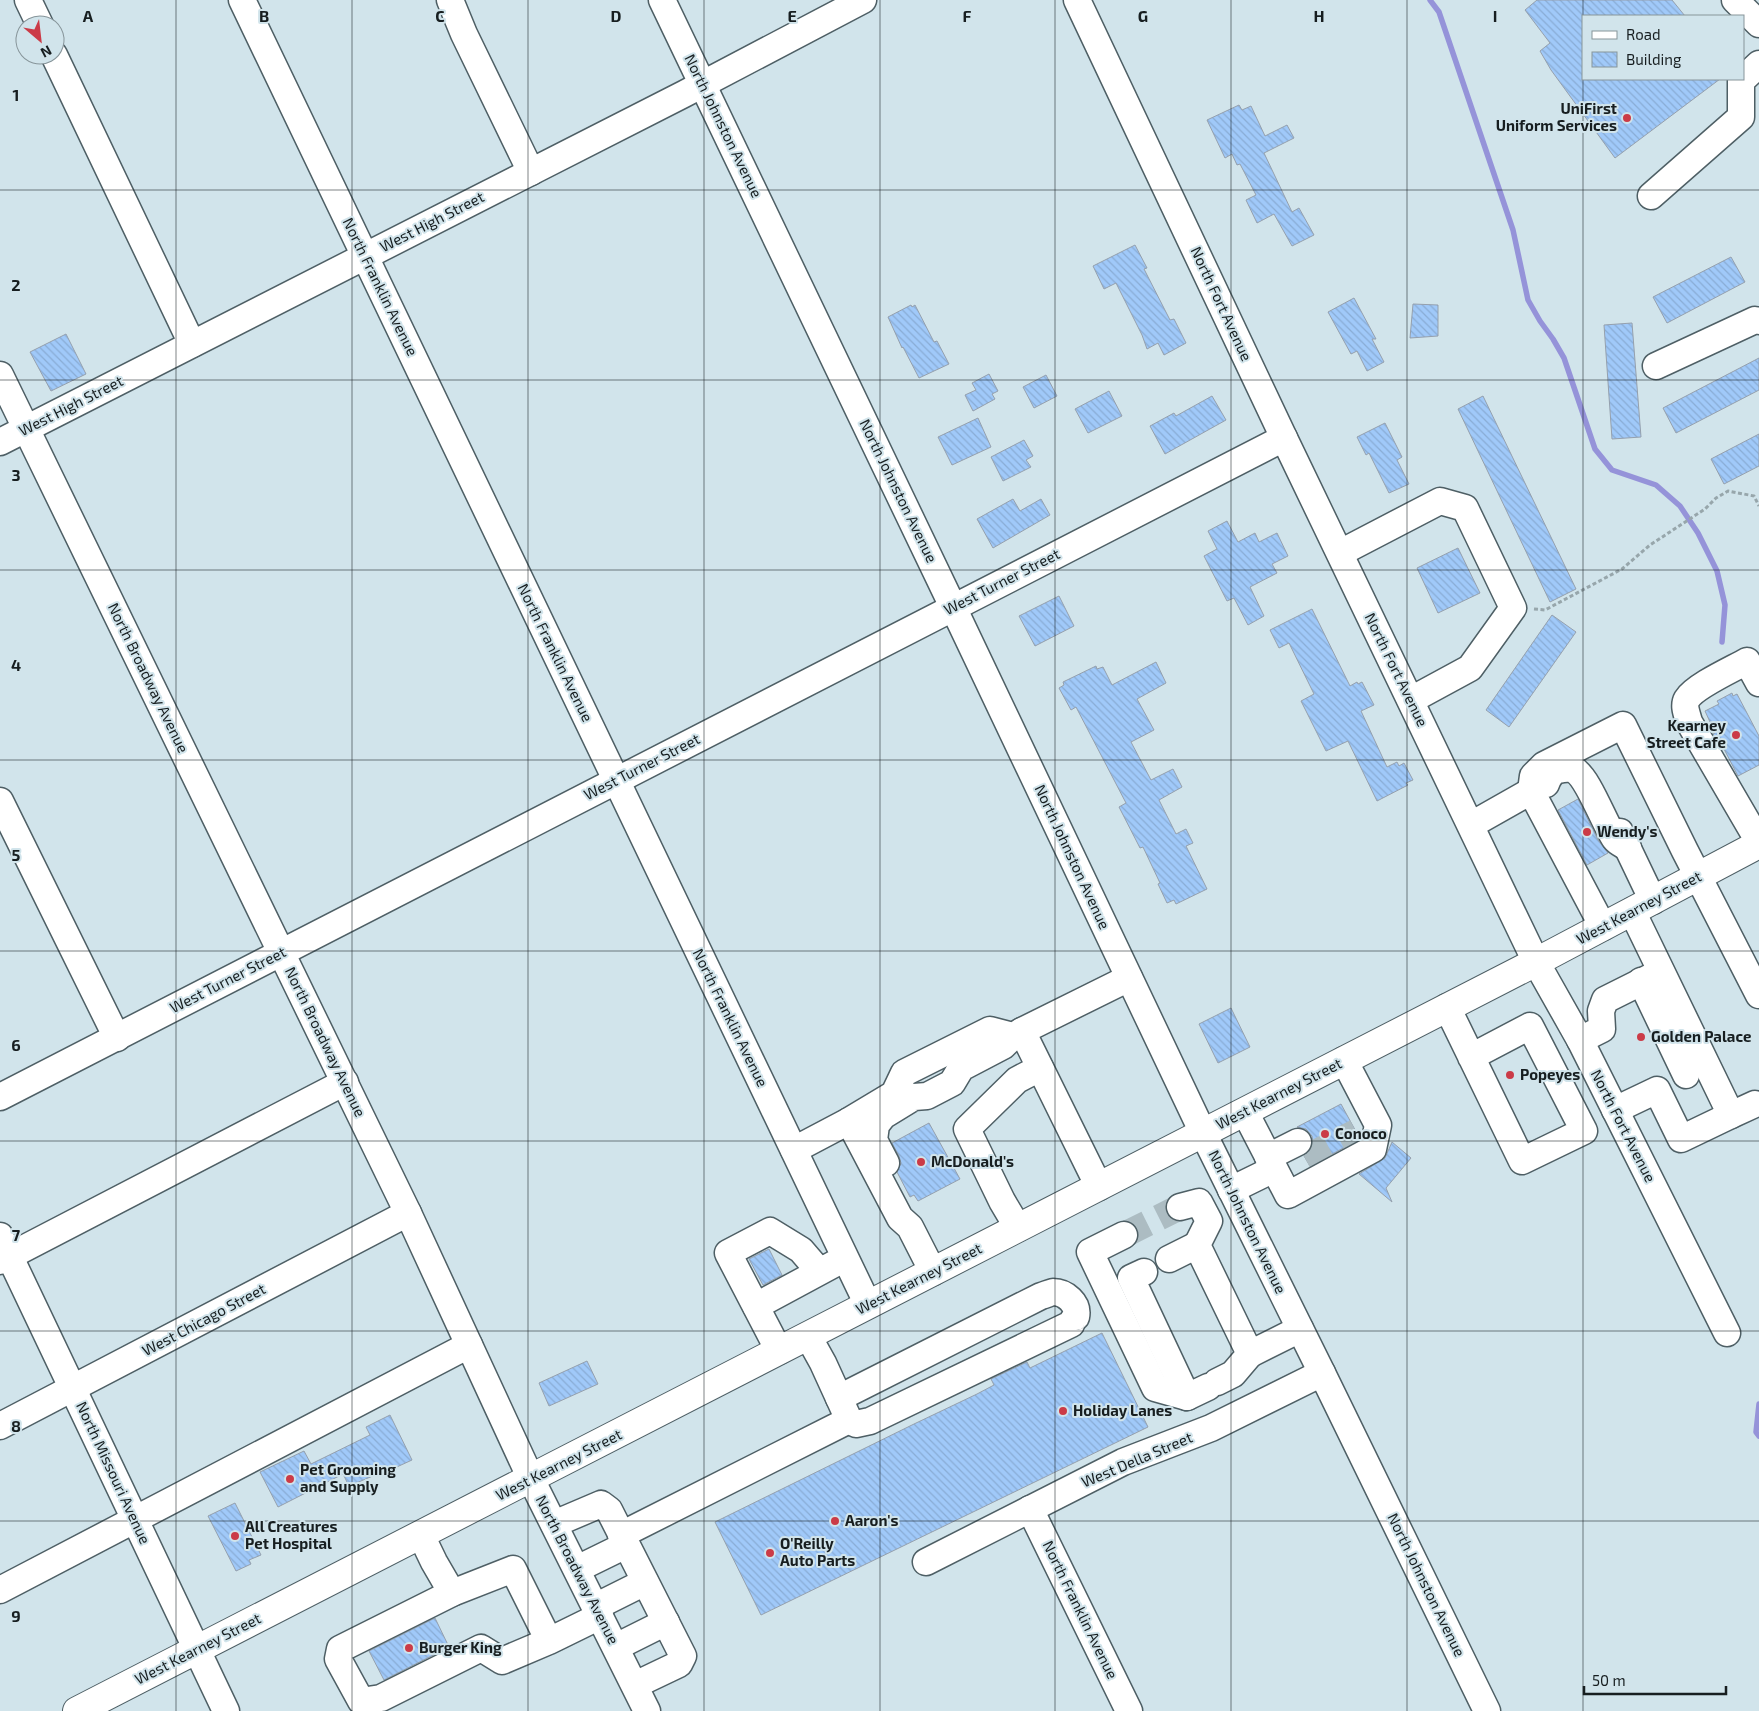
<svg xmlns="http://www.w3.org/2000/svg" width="1759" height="1711" viewBox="0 0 1759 1711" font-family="'Exo 2',sans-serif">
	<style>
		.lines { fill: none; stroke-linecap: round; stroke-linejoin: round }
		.stream { stroke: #9593d9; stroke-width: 5.5 }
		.building { fill: url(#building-back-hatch); stroke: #95a0ad }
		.minor-tunnel { stroke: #acbcc2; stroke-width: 26; stroke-dasharray: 26 13; stroke-linecap: butt }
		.minor-casing { stroke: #4e5f65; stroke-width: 29 }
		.major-casing { stroke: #4e5f65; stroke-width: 30 }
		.path { stroke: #97a6ab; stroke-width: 3; stroke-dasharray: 4 2.5; stroke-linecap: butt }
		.minor { stroke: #fff; stroke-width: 26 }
		.major { stroke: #fff; stroke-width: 28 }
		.grid { fill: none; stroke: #171e20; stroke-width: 1; stroke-opacity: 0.55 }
		.poi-dot { fill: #cb3b47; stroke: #d1e4eb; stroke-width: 2 }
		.labels { text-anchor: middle; stroke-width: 4; stroke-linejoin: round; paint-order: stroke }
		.poi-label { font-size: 15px; font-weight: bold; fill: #171e20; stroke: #d1e4eb; text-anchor: start }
		.street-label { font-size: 15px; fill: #171e20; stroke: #d1e4eb }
		.grid-label { font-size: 16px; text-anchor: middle; font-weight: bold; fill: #171e20; stroke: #d1e4eb; stroke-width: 4; stroke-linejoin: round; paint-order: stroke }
	</style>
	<defs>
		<pattern id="building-back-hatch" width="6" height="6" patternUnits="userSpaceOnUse" patternTransform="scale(1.25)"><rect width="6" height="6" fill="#a0c9f9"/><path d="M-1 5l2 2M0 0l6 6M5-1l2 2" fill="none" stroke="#89acd5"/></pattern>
	</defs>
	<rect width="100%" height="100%" fill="#d1e4eb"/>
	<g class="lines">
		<g class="stream">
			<polyline points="1430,0 1439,12 1513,230 1528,300 1540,321 1553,339 1564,358 1595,449 1612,470 1656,485 1680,506 1698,533 1717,571 1725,605 1722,642"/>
			<polyline points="1759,1404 1756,1432 1759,1436"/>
		</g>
	</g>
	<g class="building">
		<polygon points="1537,0 1672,0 1685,16 1583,16 1583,79 1720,79 1615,158 1551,70 1540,51 1550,43 1525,10"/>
		<polygon points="1239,105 1242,110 1251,106 1265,136 1287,125 1294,138 1264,153 1292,212 1299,208 1314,235 1292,246 1274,214 1257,223 1246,200 1256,195 1240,164 1237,165 1232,154 1225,158 1207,120"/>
		<polygon points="1135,245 1147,268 1144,269 1170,320 1174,319 1186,343 1164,355 1158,343 1147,349 1142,335 1116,283 1104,289 1093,266"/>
		<polygon points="1731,257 1745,282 1667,323 1653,297"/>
		<polygon points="1354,298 1376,339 1372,339 1384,362 1367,371 1357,351 1351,354 1328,312"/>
		<polygon points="1413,304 1438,305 1438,336 1410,338"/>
		<polygon points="911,305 912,307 915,305 934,342 937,341 949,364 919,378 903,347 902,348 888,317"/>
		<polygon points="1632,323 1641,437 1612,439 1604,325"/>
		<polygon points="66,334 86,374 51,391 30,352"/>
		<polygon points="1759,358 1759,390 1676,433 1663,408"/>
		<polygon points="989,374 998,391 992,394 995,399 973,411 965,395 976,390 972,383"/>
		<polygon points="1046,375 1057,396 1034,408 1023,387"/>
		<polygon points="1109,391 1122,416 1088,433 1075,409"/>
		<polygon points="1212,396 1226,420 1165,454 1150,426 1174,413 1176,416"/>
		<polygon points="1483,396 1576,589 1550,602 1458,409"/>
		<polygon points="978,418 991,447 952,465 938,437"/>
		<polygon points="1385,423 1402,457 1397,460 1409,484 1389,493 1369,453 1366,455 1357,437"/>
		<polygon points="1759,434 1759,466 1724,484 1711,459"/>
		<polygon points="1024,440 1033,456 1026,460 1031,467 1003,481 991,457"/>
		<polygon points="1013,499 1020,511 1041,499 1050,515 993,548 977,519"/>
		<polygon points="1227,521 1238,542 1255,533 1259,542 1277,533 1288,556 1272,564 1277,573 1250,587 1264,616 1248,625 1234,598 1227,601 1204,556 1217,549 1208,531"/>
		<polygon points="1458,548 1480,593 1438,613 1417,568"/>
		<polygon points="1059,596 1074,626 1035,646 1019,616"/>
		<polygon points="1312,609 1350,686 1357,682 1358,684 1362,682 1374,705 1361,711 1387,767 1397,762 1399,766 1404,763 1413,780 1406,783 1408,785 1377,801 1348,741 1326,751 1301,701 1314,694 1289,643 1279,648 1270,630"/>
		<polygon points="1552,615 1576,632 1509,727 1486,710"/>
		<polygon points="1156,662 1166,683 1137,699 1154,730 1131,742 1151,780 1173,769 1182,787 1159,800 1176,834 1186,829 1193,843 1186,846 1207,889 1176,904 1174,900 1167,903 1158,884 1160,883 1143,847 1140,848 1119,807 1126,803 1076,707 1071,710 1059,688 1064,685 1063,682 1096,666 1097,669 1103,667 1112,685"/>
		<polygon points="1732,693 1733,696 1737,694 1759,736 1759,765 1738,776 1724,749 1723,750 1713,734 1715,733 1705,711 1719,704 1717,701"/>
		<polygon points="1578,799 1598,840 1608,853 1587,865 1558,810"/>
		<polygon points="1231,1008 1250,1047 1218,1063 1199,1024"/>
		<polygon points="1341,1104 1360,1139 1310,1166 1304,1156 1311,1150 1313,1142 1312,1136 1306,1129 1297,1127"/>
		<polygon points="929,1123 960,1179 918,1201 914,1195 910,1197 897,1172 901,1163 899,1156 892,1143"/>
		<polygon points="1392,1142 1411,1158 1386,1188 1392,1202 1359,1174 1385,1158"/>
		<polygon points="769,1249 782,1275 763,1285 749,1259"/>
		<polygon points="1102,1333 1148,1427 761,1615 715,1522 914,1424 977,1394 994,1385 991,1379 1027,1362 1030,1368"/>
		<polygon points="587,1361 598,1384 549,1406 539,1383"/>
		<polygon points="390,1415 412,1460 388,1471 387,1470 349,1486 343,1474 278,1507 260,1472 304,1451 311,1464 370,1435 366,1427"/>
		<polygon points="235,1503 261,1555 249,1560 251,1564 236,1571 208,1516"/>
		<polygon points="435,1618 449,1647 384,1680 369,1651"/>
	</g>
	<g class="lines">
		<g class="minor-tunnel">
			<polyline points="1305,1158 1356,1132"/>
			<polyline points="1124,1235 1180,1207"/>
		</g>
		<defs>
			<g id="minor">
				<polyline points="28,0 40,25"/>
				<polyline points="242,0 868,1305"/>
				<polyline points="450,0 464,34 531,172"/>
				<polyline points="662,0 953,607 1203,1133 1322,1373 1487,1711"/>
				<polyline points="1077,0 1284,438 1536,962 1580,1040 1727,1333"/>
				<polyline points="1735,0 1759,24"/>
				<polyline points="54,55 192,344"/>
				<polyline points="1651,196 1741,117 1741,81 1759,64"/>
				<polyline points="1656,366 1755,320 1759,321"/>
				<polyline points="0,375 408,1213 531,1479 647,1711"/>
				<polyline points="0,442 684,94 863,0"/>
				<polyline points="1340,553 1440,501 1465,508 1513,608 1470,668 1411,700"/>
				<path d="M1759,683L1747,661C1733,669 1695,686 1687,699C1683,706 1687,714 1689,722L1759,842"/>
				<path d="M1546,784C1548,778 1552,772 1558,770C1563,769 1569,768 1574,770C1588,777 1605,825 1615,839C1618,843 1624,845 1628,848"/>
				<polyline points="0,801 117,1038"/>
				<polyline points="1471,825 1531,791"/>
				<polyline points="1620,832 1653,901"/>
				<polyline points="1603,927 1531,791 1533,776 1544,765 1623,725 1685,851 1759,995"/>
				<polyline points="1641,981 1686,1075"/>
				<polyline points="1447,1007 1522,1161 1584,1131 1530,1026 1471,1057"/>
				<polyline points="1580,1040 1602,1029 1601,1011 1605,1000 1661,972"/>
				<polyline points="0,1097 1284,438"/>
				<polyline points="1615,1110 1657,1090 1681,1139 1731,1115 1632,911"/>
				<polyline points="1245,1112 1288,1195 1373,1149 1378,1125 1344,1060"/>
				<polyline points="1731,1115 1755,1104"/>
				<polyline points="794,1150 849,1121"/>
				<polyline points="1268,1157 1298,1142"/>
				<polyline points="886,1163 874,1140 876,1125 883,1116 914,1097 927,1096 952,1083 961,1068 1003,1046 1013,1036"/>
				<polyline points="1099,1187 1022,1031 1129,978"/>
				<polyline points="1231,1190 1274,1169"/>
				<polyline points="1180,1207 1199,1202 1209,1221 1197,1245 1250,1354 1233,1374 1217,1382"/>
				<polyline points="1018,1228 1002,1201 967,1129 1017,1080 1040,1068"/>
				<polyline points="1124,1235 1090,1252 1155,1388 1187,1397 1208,1387"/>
				<polyline points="0,1236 226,1711"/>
				<polyline points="1169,1259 1197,1245"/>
				<polyline points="0,1261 345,1082"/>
				<polyline points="933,1272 910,1227 900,1218 849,1121 894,1094 904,1073 990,1030 1013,1036 1022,1031"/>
				<polyline points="1144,1272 1131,1278 1187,1397"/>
				<polyline points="756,1306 834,1264"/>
				<polyline points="779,1351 728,1253 770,1231 801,1250 819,1271"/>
				<polyline points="1250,1354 1300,1329"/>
				<path d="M839,1398L1041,1296C1045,1295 1049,1293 1053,1292C1065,1292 1079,1303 1076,1317C1075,1317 1071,1323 1071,1324L870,1421L856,1424L849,1420"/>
				<polyline points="0,1426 408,1213"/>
				<polyline points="1030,1509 1129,1711"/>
				<polyline points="554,1524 601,1504 609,1510 683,1656 679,1664 635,1685"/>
				<polyline points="421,1535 434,1562 452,1593"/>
				<polyline points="621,1535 849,1420 823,1363 808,1336"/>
				<polyline points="926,1562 1123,1462 1211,1428 1322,1373"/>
				<polyline points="577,1569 626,1545"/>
				<polyline points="0,1590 469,1345"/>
				<polyline points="595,1607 645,1582"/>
				<polyline points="549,1641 513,1569 452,1593 340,1649 338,1659 361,1701 381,1698 481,1648 502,1661 549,1641 600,1616"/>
				<polyline points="616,1647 666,1622"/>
			</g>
			<polyline id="major" points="77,1711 1536,962 1759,844"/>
		</defs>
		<use href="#minor" class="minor-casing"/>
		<use href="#major" class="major-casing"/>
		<polyline class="path" points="1534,609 1545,610 1622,569 1650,545 1705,509 1716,498 1728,491 1754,496 1759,506"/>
		<use href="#minor" class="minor"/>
		<use href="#major" class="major"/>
	</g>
	<path class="grid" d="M176,0V1711M352,0V1711M528,0V1711M704,0V1711M880,0V1711M1055,0V1711M1231,0V1711M1407,0V1711M1583,0V16M1583,79V1711M0,190H1759M0,380H1759M0,570H1759M0,760H1759M0,951H1759M0,1141H1759M0,1331H1759M0,1521H1759"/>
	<g class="poi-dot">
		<circle cx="1627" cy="118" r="5"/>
		<circle cx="1736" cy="735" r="5"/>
		<circle cx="1587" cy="832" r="5"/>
		<circle cx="1641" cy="1037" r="5"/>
		<circle cx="1510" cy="1075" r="5"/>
		<circle cx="1325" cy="1134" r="5"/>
		<circle cx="921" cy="1162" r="5"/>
		<circle cx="1063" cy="1411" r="5"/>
		<circle cx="290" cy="1479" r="5"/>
		<circle cx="835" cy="1521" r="5"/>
		<circle cx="235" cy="1536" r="5"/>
		<circle cx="770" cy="1553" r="5"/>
		<circle cx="409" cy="1648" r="5"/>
	</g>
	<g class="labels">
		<g class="poi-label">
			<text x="1617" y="114" text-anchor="end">UniFirst<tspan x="1617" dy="17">Uniform Services</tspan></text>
			<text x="1726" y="731" text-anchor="end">Kearney<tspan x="1726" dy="17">Street Cafe</tspan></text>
			<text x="1597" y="837">Wendy's</text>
			<text x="1651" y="1042">Golden Palace</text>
			<text x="1520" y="1080">Popeyes</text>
			<text x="1335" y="1139">Conoco</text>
			<text x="931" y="1167">McDonald's</text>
			<text x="1073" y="1416">Holiday Lanes</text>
			<text x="300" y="1475">Pet Grooming<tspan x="300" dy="17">and Supply</tspan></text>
			<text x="845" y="1526">Aaron's</text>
			<text x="245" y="1532">All Creatures<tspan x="245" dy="17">Pet Hospital</tspan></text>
			<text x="780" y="1549">O'Reilly<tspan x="780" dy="17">Auto Parts</tspan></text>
			<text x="419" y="1653">Burger King</text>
		</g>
		<g class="street-label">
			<text transform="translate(723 126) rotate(64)" y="5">North Johnston Avenue</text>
			<text transform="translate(432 222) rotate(-27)" y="5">West High Street</text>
			<text transform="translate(380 287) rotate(64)" y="5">North Franklin Avenue</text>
			<text transform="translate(1221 304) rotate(65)" y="5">North Fort Avenue</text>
			<text transform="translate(71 406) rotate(-27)" y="5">West High Street</text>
			<text transform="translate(898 491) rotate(64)" y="5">North Johnston Avenue</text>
			<text transform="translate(1002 582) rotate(-27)" y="5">West Turner Street</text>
			<text transform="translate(555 653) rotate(64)" y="5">North Franklin Avenue</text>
			<text transform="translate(1396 670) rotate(64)" y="5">North Fort Avenue</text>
			<text transform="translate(148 678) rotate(64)" y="5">North Broadway Avenue</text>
			<text transform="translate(642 767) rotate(-27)" y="5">West Turner Street</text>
			<text transform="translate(1072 857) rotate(65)" y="5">North Johnston Avenue</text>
			<text transform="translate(1639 908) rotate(-28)" y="5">West Kearney Street</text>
			<text transform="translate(228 980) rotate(-27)" y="5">West Turner Street</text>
			<text transform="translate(730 1018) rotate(64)" y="5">North Franklin Avenue</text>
			<text transform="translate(325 1042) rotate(64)" y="5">North Broadway Avenue</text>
			<text transform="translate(1279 1094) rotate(-27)" y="5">West Kearney Street</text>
			<text transform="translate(1623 1126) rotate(63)" y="5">North Fort Avenue</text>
			<text transform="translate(1247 1222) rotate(64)" y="5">North Johnston Avenue</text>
			<text transform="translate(919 1279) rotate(-27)" y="5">West Kearney Street</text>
			<text transform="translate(204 1320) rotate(-28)" y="5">West Chicago Street</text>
			<text transform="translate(1137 1460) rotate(-23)" y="5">West Della Street</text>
			<text transform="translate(559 1465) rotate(-27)" y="5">West Kearney Street</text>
			<text transform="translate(113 1473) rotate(65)" y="5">North Missouri Avenue</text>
			<text transform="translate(577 1570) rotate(63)" y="5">North Broadway Avenue</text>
			<text transform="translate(1426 1585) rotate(64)" y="5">North Johnston Avenue</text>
			<text transform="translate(1080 1610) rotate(64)" y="5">North Franklin Avenue</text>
			<text transform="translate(198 1649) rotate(-27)" y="5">West Kearney Street</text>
		</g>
	</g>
	<g class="grid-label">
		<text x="88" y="22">A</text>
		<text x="264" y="22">B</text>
		<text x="440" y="22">C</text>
		<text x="616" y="22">D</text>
		<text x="792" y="22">E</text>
		<text x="967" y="22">F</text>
		<text x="1143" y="22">G</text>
		<text x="1319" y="22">H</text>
		<text x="1495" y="22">I</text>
		<text x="16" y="101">1</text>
		<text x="16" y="291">2</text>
		<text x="16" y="481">3</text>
		<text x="16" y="671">4</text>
		<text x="16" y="861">5</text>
		<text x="16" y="1051">6</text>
		<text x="16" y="1241">7</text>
		<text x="16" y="1432">8</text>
		<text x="16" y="1622">9</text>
	</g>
	<rect x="1582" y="15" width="162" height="65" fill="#d1e4eb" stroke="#87959a"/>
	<rect x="1592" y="31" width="25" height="8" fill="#ffffff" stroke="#87959a"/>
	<text x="1626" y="40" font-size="15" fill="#171e20">Road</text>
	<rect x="1592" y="52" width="25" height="15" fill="url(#building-back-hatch)" stroke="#87959a"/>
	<text x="1626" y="65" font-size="15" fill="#171e20">Building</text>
	<g transform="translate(40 40) rotate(152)"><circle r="24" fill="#d1e4eb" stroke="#87959a"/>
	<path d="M0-4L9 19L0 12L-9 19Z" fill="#cb3b47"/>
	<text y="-8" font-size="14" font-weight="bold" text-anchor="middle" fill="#171e20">N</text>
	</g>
	<path d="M1584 1686v8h142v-8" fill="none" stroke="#171e20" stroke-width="2.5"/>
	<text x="1592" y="1686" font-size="15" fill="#171e20" stroke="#d1e4eb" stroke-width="4" paint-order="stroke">50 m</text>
</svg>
